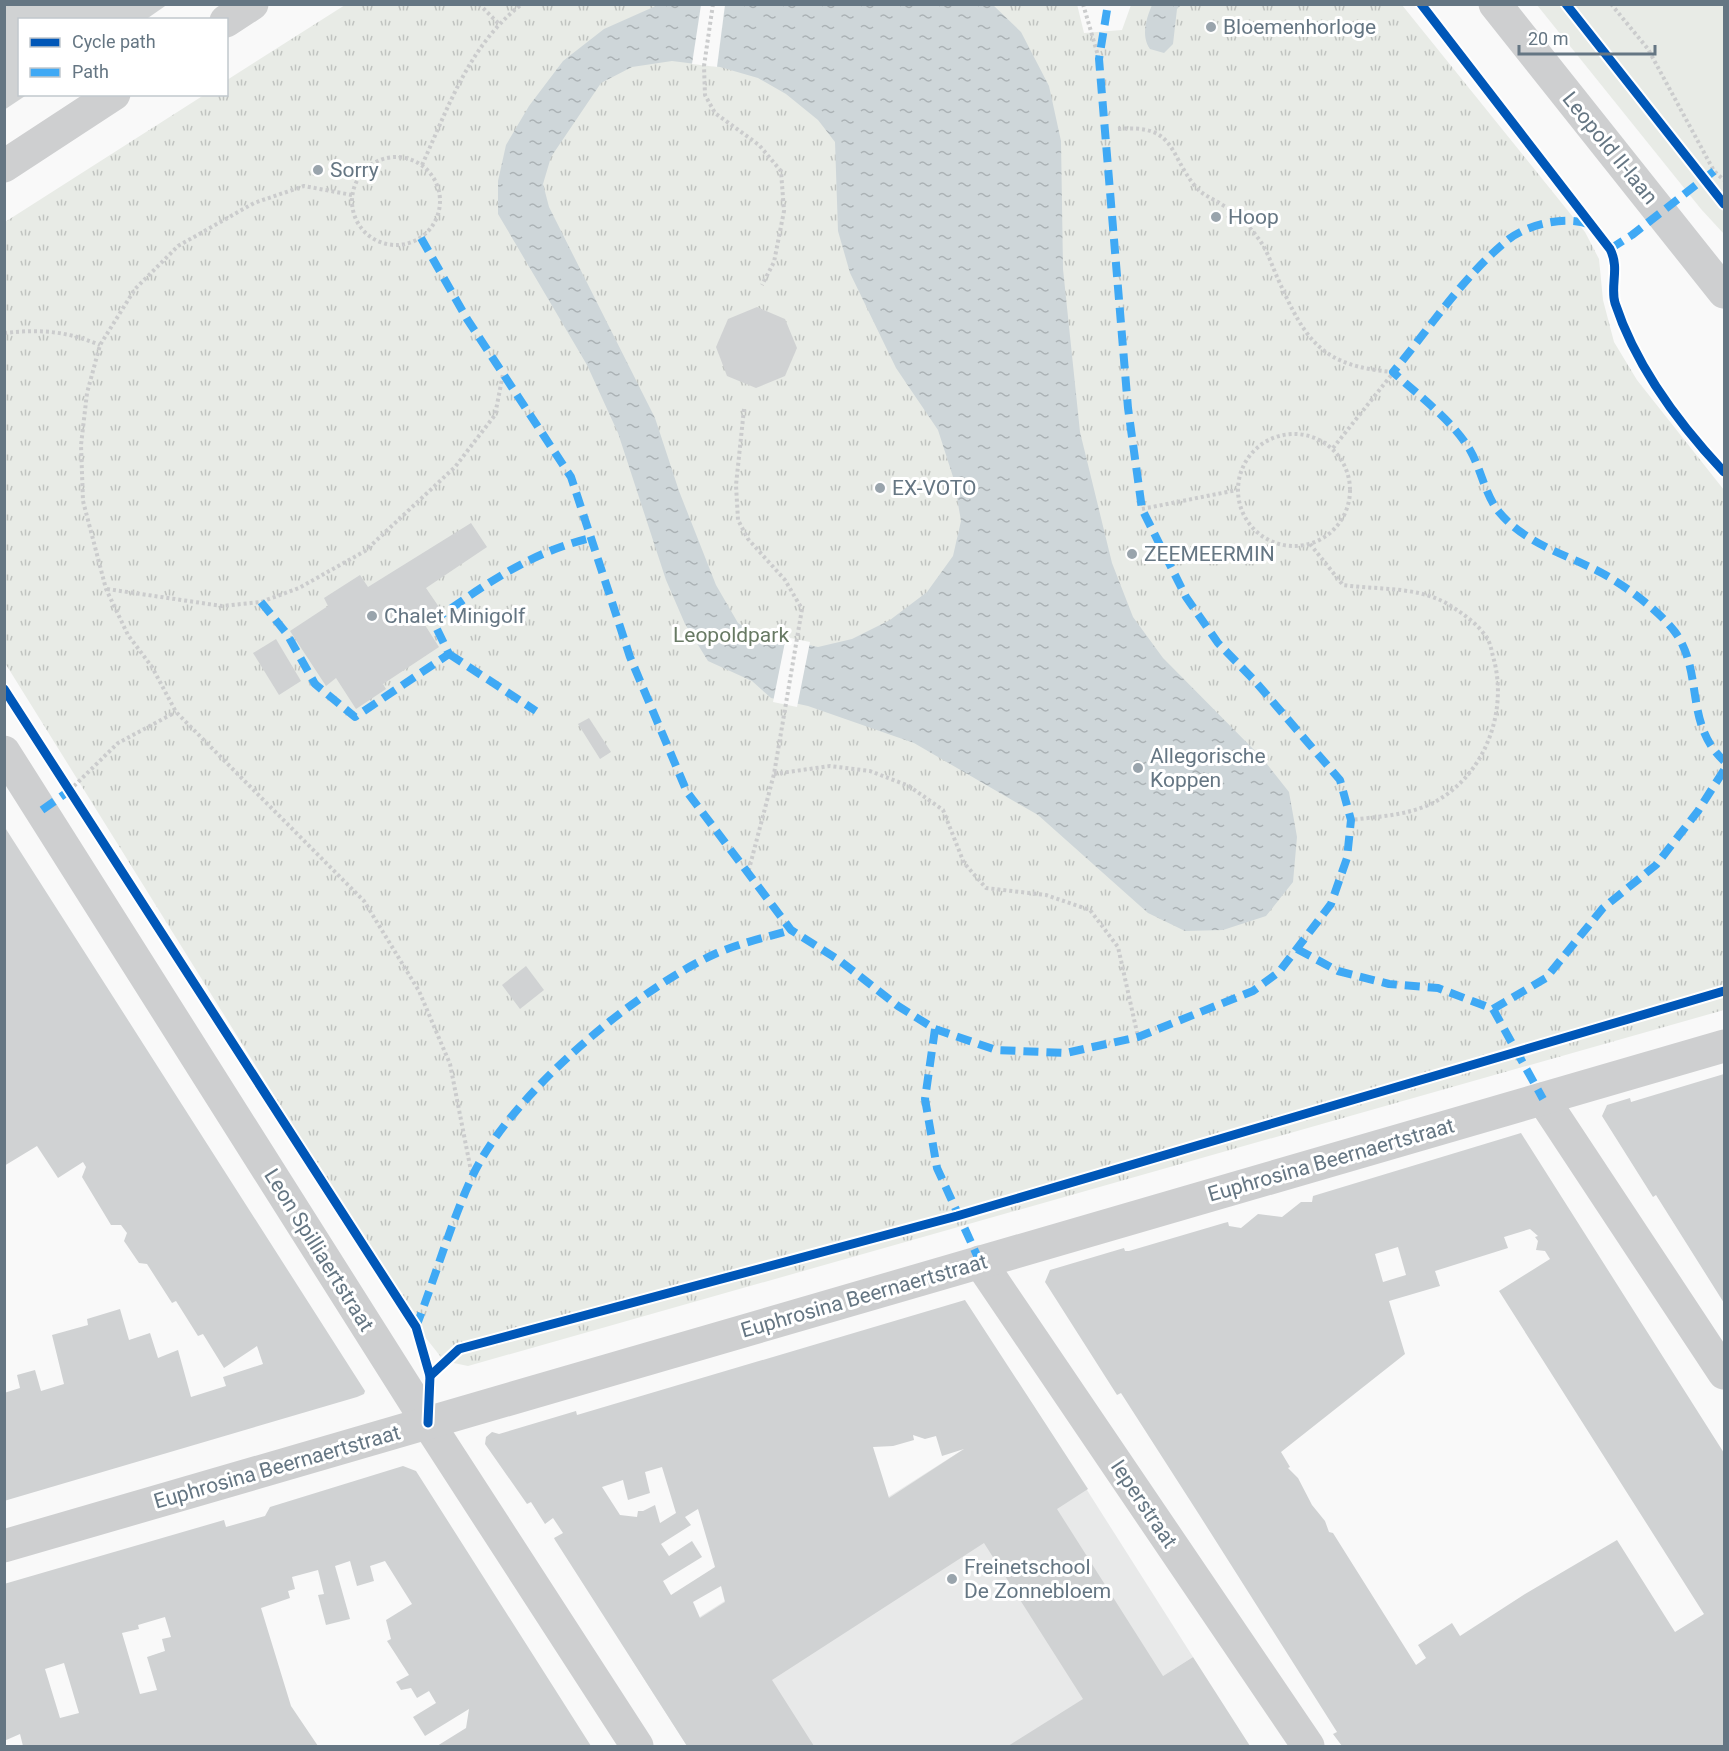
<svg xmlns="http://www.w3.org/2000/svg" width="1729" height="1751" viewBox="0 0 1729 1751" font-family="Roboto,sans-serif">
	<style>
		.built { fill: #e8e9e9 }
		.green { fill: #e8ebe6 }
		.park { fill: url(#park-tufts) }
		.water { fill: url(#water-ripples); fill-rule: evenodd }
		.pier { fill: #f9f9f9 }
		.building { fill: #d0d2d3; fill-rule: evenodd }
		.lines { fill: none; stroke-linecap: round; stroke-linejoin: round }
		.path { stroke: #cbcccd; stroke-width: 4; stroke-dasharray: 3 3; stroke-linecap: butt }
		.minor { stroke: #cecfd0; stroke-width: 33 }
		.tertiary { stroke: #cecfd0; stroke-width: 33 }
		.quiet { stroke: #3fa9f5; stroke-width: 8; stroke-dasharray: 15 8; stroke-linecap: butt }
		.cycleway-casing { stroke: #fff; stroke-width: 13 }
		.cycleway { stroke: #0057b8; stroke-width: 9 }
		.poi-dot { fill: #99a4ac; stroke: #fff; stroke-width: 2 }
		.labels { text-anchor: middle; stroke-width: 6; stroke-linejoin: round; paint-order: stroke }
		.poi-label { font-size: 21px; fill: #657683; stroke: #fff; text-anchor: start }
		.street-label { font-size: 21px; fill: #657683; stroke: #fff }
		.park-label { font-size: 21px; fill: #687a64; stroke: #fff }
	</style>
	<defs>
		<pattern id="park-tufts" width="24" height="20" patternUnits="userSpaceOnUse" patternTransform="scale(1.5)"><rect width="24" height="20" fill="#e8ebe6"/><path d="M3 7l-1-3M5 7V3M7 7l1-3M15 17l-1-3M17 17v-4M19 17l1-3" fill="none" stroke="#c0c3c0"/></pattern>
		<pattern id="water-ripples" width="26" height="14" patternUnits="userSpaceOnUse" patternTransform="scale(1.5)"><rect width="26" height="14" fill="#ced6d9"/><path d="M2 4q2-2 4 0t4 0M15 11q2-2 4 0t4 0" fill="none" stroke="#abb2b5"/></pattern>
	</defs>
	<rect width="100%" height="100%" fill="#f9f9f9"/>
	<polygon class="built" points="1033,1405 1193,1657 1053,1746 687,1746 632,1660"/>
	<polygon class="green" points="1537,5 1724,5 1724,234 1701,209"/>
	<polygon class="park" points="1077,4 1084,33 1122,30 1131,5 1402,5 1585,232 1599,259 1603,300 1614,342 1637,380 1724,490 1724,1010 468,1366 444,1361 422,1333 5,663 5,222 204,95 226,94 227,80 345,5"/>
	<g class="water">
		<path d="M658,5H993L1021,32L1049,86L1061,141L1063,269L1080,432L1112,563L1133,617L1163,658L1263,759L1289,792L1297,837L1293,882L1266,916L1223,930L1185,931L1148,913L1038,815L914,743L808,706L771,698L752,681L708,661L685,624L666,580L618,433L587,365L498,214V181L506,145L529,106L563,61L604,29ZM672,61L720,67L758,78L786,94L818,120L835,142L838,231L850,273L896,368L938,430L954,480L961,521L953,556L927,592L890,620L852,639L818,647L754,633L738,623L716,585L679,491L655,418L549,207L543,184L551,157L601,83L632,67Z"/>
		<path d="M1152,5H1181L1177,9L1173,44L1164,53L1150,49C1141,36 1146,19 1152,5Z"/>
	</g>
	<g class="pier">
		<polygon points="701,5 725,5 717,67 692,64"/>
		<polygon points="786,637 810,642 797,707 773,702"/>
	</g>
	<g class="building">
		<polygon points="4,4 168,4 145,20 20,20 20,94 28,94 4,110"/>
		<polygon points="757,307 785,319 797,348 785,376 756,388 727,376 716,347 728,319"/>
		<polygon points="471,523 487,547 426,588 441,610 423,622 439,647 383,684 386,689 356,709 336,678 326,686 290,631 328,606 324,598 360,575 368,587"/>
		<polygon points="276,639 301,681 279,695 253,653"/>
		<polygon points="589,718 611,752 600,759 578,724"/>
		<polygon points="4,826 365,1391 364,1394 357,1397 4,1501 4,1393 20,1388 17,1375 35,1370 41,1391 64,1384 52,1335 88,1325 87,1319 120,1309 129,1340 150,1333 158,1358 178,1350 191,1397 226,1386 223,1377 263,1364 257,1346 224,1368 203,1334 198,1336 176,1301 172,1303 147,1264 139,1263 124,1241 127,1233 121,1225 111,1225 82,1177 86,1167 83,1162 58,1178 37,1146 4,1166"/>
		<polygon points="526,966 544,990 520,1009 502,985"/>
		<polygon points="1724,1074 1724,1303 1656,1195 1653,1197 1602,1116 1607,1105 1630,1098 1631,1102"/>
		<path d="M1521,1133L1724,1453V1746H1342L1333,1734L1337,1732L1200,1516L1121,1393L1117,1395L1045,1282L1050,1270L1124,1248L1125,1251H1129L1224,1223L1228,1222L1229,1226L1241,1228L1258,1214L1282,1217L1301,1202H1312L1313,1196ZM1530,1229L1538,1236L1535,1237L1538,1241L1536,1250L1545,1251L1550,1259L1499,1291L1704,1614L1675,1632L1617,1540L1525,1594L1460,1636L1452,1623L1418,1645L1426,1658L1416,1665L1333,1533L1329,1532L1325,1521L1312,1505L1298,1478L1288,1468L1290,1467L1281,1452L1405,1354L1389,1301L1440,1286L1435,1271L1508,1248L1504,1237ZM1398,1247L1406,1275L1383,1282L1375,1254Z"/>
		<path d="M965,1300L1088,1489L1057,1509L1163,1676L1193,1657L1250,1746H1008L1083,1699L984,1543L772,1680L814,1746H687L555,1540L554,1538L563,1533L553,1518L545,1524L531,1502L527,1504L485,1444L486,1437L492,1432L499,1434L576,1411L577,1415ZM913,1435L925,1439L936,1436L942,1456L964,1449L889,1498L873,1447L893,1446L914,1440ZM662,1467L676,1513L660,1523L655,1505L643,1511H638L637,1517L620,1515L602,1487L623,1480L628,1500L650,1493L645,1472ZM698,1509L715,1567L671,1595L663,1581L702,1557L692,1541L669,1556L661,1544L691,1525L685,1517ZM721,1586L725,1602L700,1618L693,1602Z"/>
		<path d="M403,1466L416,1471L591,1746H437L466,1728L469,1709L425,1736L413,1717L436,1703L429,1691L417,1698L411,1688L401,1690L396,1682L409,1675L387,1641L391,1639L386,1620L412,1604L385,1561L370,1566L374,1581L357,1586L350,1561L335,1566L350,1619L326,1625L318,1595L324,1594L318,1570L292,1577L295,1589L288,1591L290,1598L261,1608L291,1706L318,1746H23L20,1734L4,1741V1584L224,1520L226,1527L265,1516L270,1507ZM165,1617L171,1637L162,1639L165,1651L147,1657L157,1690L140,1694L122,1633L139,1629L138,1625ZM64,1663L79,1713L60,1718L45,1669Z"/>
	</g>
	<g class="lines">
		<g class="path">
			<polyline points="479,4 498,23"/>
			<polyline points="713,4 704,66 705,95 715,113 759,145 781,171 784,211 774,262 762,285"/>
			<polyline points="1083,4 1099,59"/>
			<polyline points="1611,4 1648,49 1714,171 1724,180"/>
			<path d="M1118,129C1176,124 1168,153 1195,186C1202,195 1212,198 1221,204C1236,213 1248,224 1258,238C1267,249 1272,266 1278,279C1306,342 1322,366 1393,372"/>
			<circle cx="396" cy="201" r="44"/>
			<path d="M422,165C449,106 469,45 522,4"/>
			<polyline points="352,195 304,186 254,203 178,246 135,289 100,345 87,393 81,445 83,501 106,589 128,635 152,667 176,712 364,901 419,991 450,1064 472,1176"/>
			<path d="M4,333C41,329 66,331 100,345"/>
			<polyline points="744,409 736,485 738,520 748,539 785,580 802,609 774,774 748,873"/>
			<circle cx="1294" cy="490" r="56"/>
			<polyline points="1333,448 1393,373"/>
			<polyline points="1142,509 1237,490"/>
			<path d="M1310,544L1343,585C1377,590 1415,586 1446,603C1461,612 1478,624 1487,638C1491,644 1492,654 1494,660C1507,710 1487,768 1443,797C1417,815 1382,816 1351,820"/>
			<polyline points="107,589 222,606 261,602 299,588 365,551 455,467 495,415 503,374"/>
			<polyline points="774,774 830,766 870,771 909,786 943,810 964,863 986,888 1046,895 1090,910 1118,947 1138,1037"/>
			<polyline points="74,786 118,743 176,712"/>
		</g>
		<g class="minor">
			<polyline points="226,21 252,4"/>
			<polyline points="4,166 114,94"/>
			<polyline points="4,752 428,1423 637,1746"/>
			<polyline points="1543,1099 1724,1373"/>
			<polyline points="980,1262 1308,1746"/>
			<polyline points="4,1546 1724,1046"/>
		</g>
		<polyline class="tertiary" points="1495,4 1724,292"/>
		<g class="quiet">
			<path d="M1588,224C1565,216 1529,224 1509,239C1464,275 1430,328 1393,372C1419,396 1452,420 1470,450C1481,469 1485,495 1499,512C1523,541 1560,553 1592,568C1618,580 1658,609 1675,632C1704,672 1684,724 1724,761"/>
			<polyline points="421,238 467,319 571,477 630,657 687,792 791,930 839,960 898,1006 935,1029 996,1050 1066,1053 1138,1037 1253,991 1279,972 1331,904 1347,858 1351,820 1340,780 1254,680 1218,643 1186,597 1142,509 1128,408 1099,59 1108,4"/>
			<polyline points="1610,249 1632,235 1714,171"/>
			<path d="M261,602L287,634L315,684L355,717L449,654L433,621C483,586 530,552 591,538"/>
			<polyline points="449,654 536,711"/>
			<polyline points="42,810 69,791"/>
			<polyline points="1297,949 1338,971 1389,984 1438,988 1493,1009 1546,978 1603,908 1656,865 1698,811 1724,770"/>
			<polyline points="1493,1009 1543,1099"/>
			<polyline points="935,1029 925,1099 937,1168 980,1262"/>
			<path d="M416,1327C435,1278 450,1225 472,1177C509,1096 636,989 717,953C741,943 767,937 791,930"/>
		</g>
		<defs>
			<g id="cycleway">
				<path d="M1421,4L1610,249C1620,268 1610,286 1615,303C1636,367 1678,423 1724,472"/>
				<polyline points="1566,4 1724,204"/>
				<polyline points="4,689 416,1327 430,1376 428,1423"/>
				<polyline points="430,1376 459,1349 957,1216 1724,991"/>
			</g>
		</defs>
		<use href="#cycleway" class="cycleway-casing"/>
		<use href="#cycleway" class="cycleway"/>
	</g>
	<g class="poi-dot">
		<circle cx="1211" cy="27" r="6"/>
		<circle cx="318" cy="170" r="6"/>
		<circle cx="1216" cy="217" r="6"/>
		<circle cx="880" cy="488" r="6"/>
		<circle cx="1132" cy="554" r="6"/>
		<circle cx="372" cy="616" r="6"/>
		<circle cx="1138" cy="768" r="6"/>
		<circle cx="952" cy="1579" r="6"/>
	</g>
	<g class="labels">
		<g class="poi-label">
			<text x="1223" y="34">Bloemenhorloge</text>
			<text x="330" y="177">Sorry</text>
			<text x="1228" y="224">Hoop</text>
			<text x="892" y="495">EX-VOTO</text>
			<text x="1144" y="561">ZEEMEERMIN</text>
			<text x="384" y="623">Chalet Minigolf</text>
			<text x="1150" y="763">Allegorische<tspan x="1150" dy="24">Koppen</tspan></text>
			<text x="964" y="1574">Freinetschool<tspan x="964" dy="24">De Zonnebloem</tspan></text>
		</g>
		<g class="street-label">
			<text transform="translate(1610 148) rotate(51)" y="7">Leopold II-laan</text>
			<text transform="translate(1331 1160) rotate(-16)" y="7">Euphrosina Beernaertstraat</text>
			<text transform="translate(319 1250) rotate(58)" y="7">Leon Spilliaertstraat</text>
			<text transform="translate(864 1296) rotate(-16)" y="7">Euphrosina Beernaertstraat</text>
			<text transform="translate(277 1467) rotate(-16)" y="7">Euphrosina Beernaertstraat</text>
			<text transform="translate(1144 1504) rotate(56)" y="7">Ieperstraat</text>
		</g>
		<g class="park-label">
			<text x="731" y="642">Leopoldpark</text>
		</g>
	</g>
	<rect width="1729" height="1751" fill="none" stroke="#657683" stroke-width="12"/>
	<rect x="18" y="18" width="210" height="78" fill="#ffffff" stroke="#c1c8cd" stroke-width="1.5"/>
	<rect x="30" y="38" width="30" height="9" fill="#0057b8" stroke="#c1c8cd" stroke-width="1.5"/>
	<text x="72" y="48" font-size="18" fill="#657683">Cycle path</text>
	<rect x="30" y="68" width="30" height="9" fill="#3fa9f5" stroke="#c1c8cd" stroke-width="1.5"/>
	<text x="72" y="78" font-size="18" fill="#657683">Path</text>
	<path d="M1519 45v9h136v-9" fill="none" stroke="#657683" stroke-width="3"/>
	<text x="1528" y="45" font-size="18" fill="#657683" stroke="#ffffff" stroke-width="4.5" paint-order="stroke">20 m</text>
</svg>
